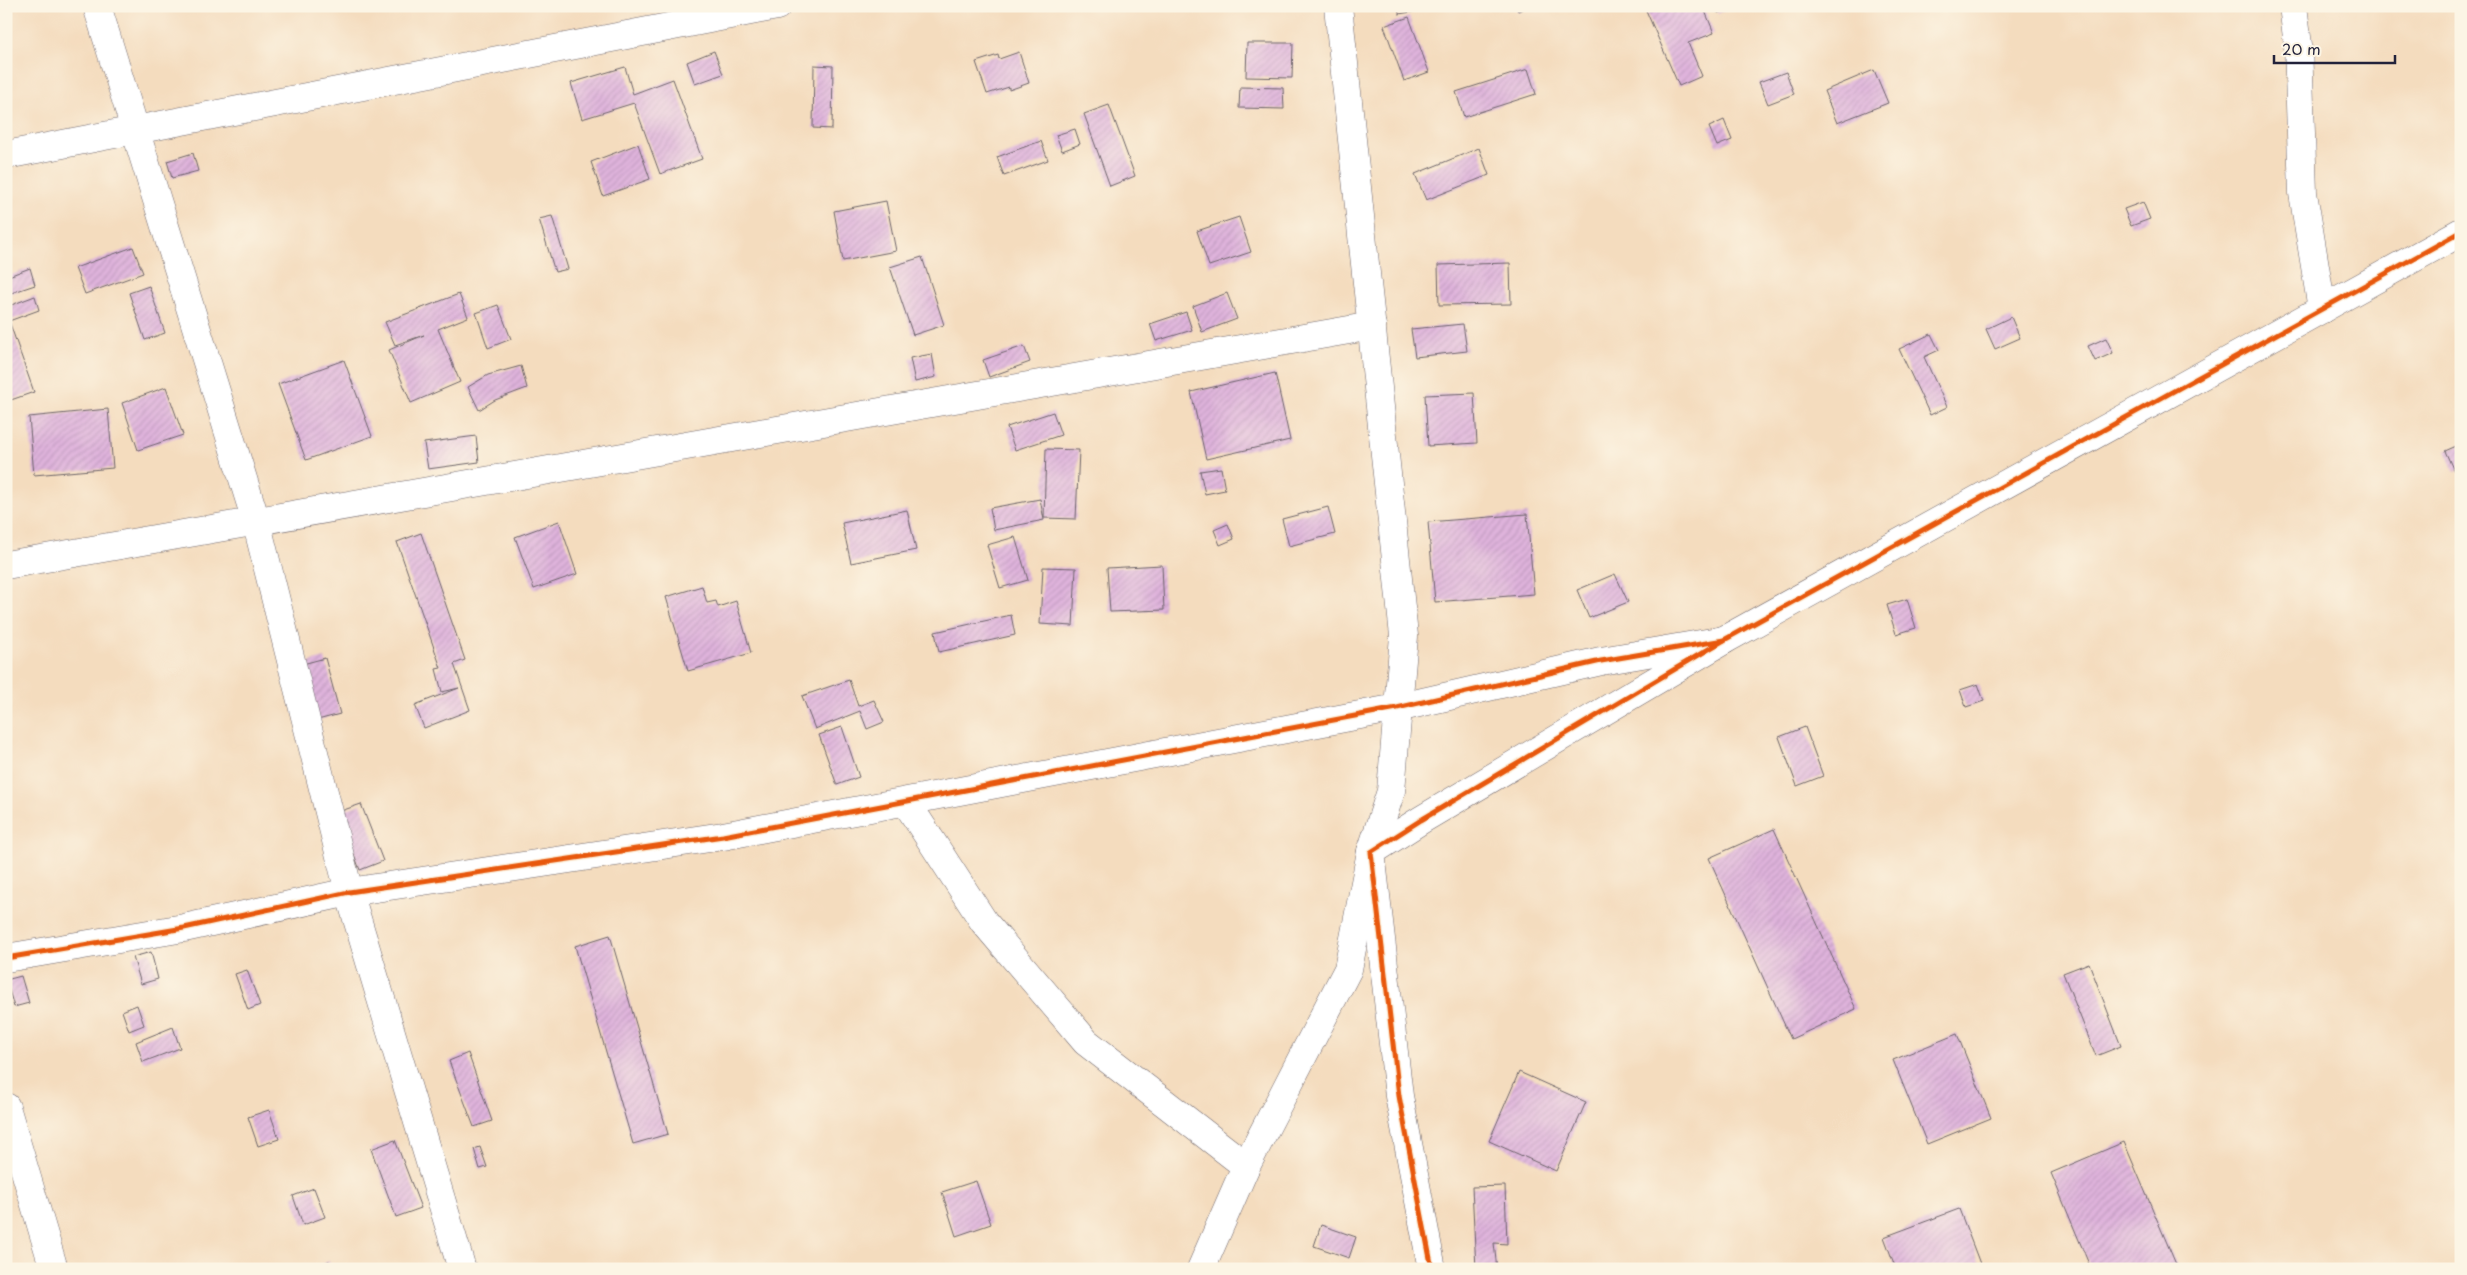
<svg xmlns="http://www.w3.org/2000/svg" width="2467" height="1275" viewBox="0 0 2467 1275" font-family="'Playpen Sans',sans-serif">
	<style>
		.building { fill: url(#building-hatch) }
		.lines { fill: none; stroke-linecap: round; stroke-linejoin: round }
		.minor-casing { stroke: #6c6369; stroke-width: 29 }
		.secondary-casing { stroke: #6c6369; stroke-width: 29 }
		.minor { stroke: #fff; stroke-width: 28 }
		.secondary { stroke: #fff; stroke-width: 28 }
		.cycleway-casing { stroke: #fcf5e5; stroke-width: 8 }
		.cycleway { stroke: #e8590c; stroke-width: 5 }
	</style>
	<defs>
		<pattern id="building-hatch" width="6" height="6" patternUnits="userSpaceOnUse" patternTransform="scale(1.25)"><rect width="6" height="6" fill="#dfb3dc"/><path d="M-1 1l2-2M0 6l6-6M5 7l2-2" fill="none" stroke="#bf9abe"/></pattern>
	</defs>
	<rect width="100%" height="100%" fill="#fcf5e5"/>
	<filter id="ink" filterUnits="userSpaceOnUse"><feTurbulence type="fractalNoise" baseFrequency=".02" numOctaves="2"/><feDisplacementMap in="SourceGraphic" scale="10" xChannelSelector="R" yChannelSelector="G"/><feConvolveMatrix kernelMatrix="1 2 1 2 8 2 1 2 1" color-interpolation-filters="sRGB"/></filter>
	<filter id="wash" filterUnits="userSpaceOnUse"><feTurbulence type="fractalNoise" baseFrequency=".0096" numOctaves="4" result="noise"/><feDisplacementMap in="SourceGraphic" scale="20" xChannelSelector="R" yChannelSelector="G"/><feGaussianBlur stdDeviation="1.12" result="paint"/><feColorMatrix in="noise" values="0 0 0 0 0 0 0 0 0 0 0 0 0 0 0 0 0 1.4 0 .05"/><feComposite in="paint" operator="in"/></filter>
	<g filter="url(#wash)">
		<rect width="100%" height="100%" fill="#f4dcbe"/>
		<g id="blocks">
			<g class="building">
				<polygon points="1398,6 1441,6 1441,7 1399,14"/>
				<polygon points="1516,6 1529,6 1518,11"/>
				<polygon points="1648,6 1672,6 1674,11 1685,6 1703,6 1714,33 1688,43 1702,76 1679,86 1645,8"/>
				<polygon points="1715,6 1736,6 1718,13"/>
				<polygon points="1409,17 1429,72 1404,81 1384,26"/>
				<polygon points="1247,43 1293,43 1292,78 1246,77"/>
				<polygon points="714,51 723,74 695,84 687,62"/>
				<polygon points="1019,52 1029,83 1009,90 1009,87 987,94 976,62 998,55 999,59"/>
				<polygon points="814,65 833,66 832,129 813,128"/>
				<polygon points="625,67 633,94 673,79 702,159 660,174 634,103 582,119 571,83"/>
				<polygon points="1528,69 1536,94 1464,117 1456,92"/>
				<polygon points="1874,70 1888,103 1837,123 1824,91"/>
				<polygon points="1786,72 1794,94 1768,104 1759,82"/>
				<polygon points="1240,87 1283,88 1284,109 1239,108"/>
				<polygon points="1109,105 1135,176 1110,186 1084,114"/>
				<polygon points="1724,120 1732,140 1717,146 1709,127"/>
				<polygon points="1075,129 1080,144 1062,151 1056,135"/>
				<polygon points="1041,141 1048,160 1004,176 997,157"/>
				<polygon points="638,144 650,179 603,196 591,162"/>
				<polygon points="1479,148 1489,175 1426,200 1415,174"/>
				<polygon points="193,153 198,171 172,178 167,161"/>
				<polygon points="886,201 896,251 843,261 834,211"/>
				<polygon points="2143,202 2150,219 2131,226 2124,209"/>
				<polygon points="552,216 568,269 555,272 539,219"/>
				<polygon points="1239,217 1251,252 1209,266 1197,231"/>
				<polygon points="133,247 143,273 85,294 75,268"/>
				<polygon points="922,257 944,325 913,335 890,267"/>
				<polygon points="1510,263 1511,304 1439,305 1438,265"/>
				<polygon points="30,268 35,285 11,293 6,277"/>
				<polygon points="149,286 165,333 145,340 129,293"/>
				<polygon points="1227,293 1237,319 1202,332 1193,306"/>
				<polygon points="459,294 468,317 438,329 460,382 411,403 389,350 424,335 395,345 385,322"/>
				<polygon points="35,296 39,310 9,321 34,392 8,401 6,307"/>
				<polygon points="498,305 511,339 488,348 476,313"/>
				<polygon points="1186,312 1192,330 1156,341 1150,324"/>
				<polygon points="2011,317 2020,338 1995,349 1986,329"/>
				<polygon points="1463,324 1467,351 1415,357 1411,329"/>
				<polygon points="1931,334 1939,350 1924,357 1947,407 1930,415 1899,349"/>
				<polygon points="2106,338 2113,353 2095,361 2088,346"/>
				<polygon points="1024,346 1030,362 989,377 983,360"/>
				<polygon points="932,354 936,377 915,382 910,358"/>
				<polygon points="344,360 372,436 306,460 278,384"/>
				<polygon points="521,366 527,388 495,400 479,410 468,387 488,375"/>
				<polygon points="1275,373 1290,440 1206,459 1191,392"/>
				<polygon points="166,387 183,435 138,450 122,403"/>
				<polygon points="1474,393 1477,443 1428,446 1425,395"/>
				<polygon points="108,409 113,468 34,475 29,417"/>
				<polygon points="1053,412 1061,435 1015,450 1007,427"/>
				<polygon points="476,436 479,462 428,469 424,443"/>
				<polygon points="2461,444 2461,468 2454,471 2445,451"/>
				<polygon points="1046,449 1079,450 1076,519 1044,518"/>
				<polygon points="1221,468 1225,490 1205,494 1200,471"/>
				<polygon points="1040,499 1044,520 994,530 990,508"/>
				<polygon points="1328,507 1335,534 1289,546 1282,519"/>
				<polygon points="907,510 916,550 851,563 842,523"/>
				<polygon points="1527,514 1534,594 1435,602 1428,522"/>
				<polygon points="559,521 577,574 534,589 515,537"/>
				<polygon points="1228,524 1234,539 1220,545 1214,530"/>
				<polygon points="421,533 465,660 454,664 470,710 424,728 415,705 459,688 442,692 436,669 441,668 397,542"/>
				<polygon points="1015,537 1028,580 1000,588 987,545"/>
				<polygon points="1162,565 1164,610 1110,612 1107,568"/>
				<polygon points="1043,567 1076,568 1073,626 1040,624"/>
				<polygon points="1615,574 1628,602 1589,618 1577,590"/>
				<polygon points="702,586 707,603 716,601 718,607 736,601 751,653 688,671 666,597"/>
				<polygon points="1907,599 1916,628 1896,634 1887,605"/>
				<polygon points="1011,615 1015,635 939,652 935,632"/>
				<polygon points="325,658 340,714 314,721 299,665"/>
				<polygon points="849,680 858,706 874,700 884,722 867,729 860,711 815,729 802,696"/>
				<polygon points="1978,684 1984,701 1966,707 1960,690"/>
				<polygon points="842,727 859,777 837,785 819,735"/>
				<polygon points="1805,727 1823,776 1797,786 1779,737"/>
				<polygon points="361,804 383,861 360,870 338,812"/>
				<polygon points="1774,829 1856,1009 1791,1039 1709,858"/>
				<polygon points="610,935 668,1134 633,1144 575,946"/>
				<polygon points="151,952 158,979 141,984 133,957"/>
				<polygon points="2089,963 2121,1046 2096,1056 2063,973"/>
				<polygon points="247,970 260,1005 248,1010 235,974"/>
				<polygon points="21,976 29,1003 14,1007 6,980"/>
				<polygon points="137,1005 144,1025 129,1031 122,1011"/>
				<polygon points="173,1027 180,1048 143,1062 136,1042"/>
				<polygon points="1957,1034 1991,1118 1927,1144 1893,1060"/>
				<polygon points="468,1053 492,1121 474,1127 449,1061"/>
				<polygon points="1519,1072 1586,1102 1556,1171 1489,1141"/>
				<polygon points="269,1110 279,1139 258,1146 248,1117"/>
				<polygon points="395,1140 421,1208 396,1217 371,1149"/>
				<polygon points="2124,1142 2178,1269 2091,1269 2051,1173"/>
				<polygon points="480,1147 487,1167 480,1169 474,1149"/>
				<polygon points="976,1181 991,1224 956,1236 942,1192"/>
				<polygon points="1505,1186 1507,1244 1494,1243 1497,1269 1476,1269 1472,1187"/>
				<polygon points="314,1188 325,1217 303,1225 293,1196"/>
				<polygon points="1959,1209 1982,1269 1896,1269 1884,1237"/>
				<polygon points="1321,1225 1356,1237 1349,1258 1314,1246"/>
				<polygon points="329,1261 332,1269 313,1269"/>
			</g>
		</g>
	</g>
	<g filter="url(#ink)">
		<use href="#blocks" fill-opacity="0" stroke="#6c6369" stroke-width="1"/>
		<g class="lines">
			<defs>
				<g id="minor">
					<polyline points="97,6 256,521 349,892 462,1269"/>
					<polyline points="2293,6 2298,45 2303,193 2322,309"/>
					<polyline points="6,155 777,6"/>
					<polyline points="6,565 1372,326"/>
					<polyline points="906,802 984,922 1086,1042 1246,1166"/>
					<polyline points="6,958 184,928 349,892 723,836 1397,708 1601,661 1724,640"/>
					<polyline points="6,1107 54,1269"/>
					<polyline points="1432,1269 1399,1096 1371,852 1421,820 1724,640 2461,232"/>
				</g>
				<polyline id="secondary" points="1201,1269 1246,1166 1348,969 1371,852 1391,791 1404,636 1338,6"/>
			</defs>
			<use href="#minor" class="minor-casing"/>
			<use href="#secondary" class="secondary-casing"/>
			<use href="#minor" class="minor"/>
			<use href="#secondary" class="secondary"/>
			<defs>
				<g id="cycleway">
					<polyline points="6,958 184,928 349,892 723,836 1397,708 1601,661 1724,640"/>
					<polyline points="1432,1269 1399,1096 1371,852 1421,820 1724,640 2461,232"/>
				</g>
			</defs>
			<use href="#cycleway" class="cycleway-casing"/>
			<use href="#cycleway" class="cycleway"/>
		</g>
	</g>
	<rect width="2467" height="1275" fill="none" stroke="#fcf5e5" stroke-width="25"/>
	<path d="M2274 55v8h121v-8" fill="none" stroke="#22223b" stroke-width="2.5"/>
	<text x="2282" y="55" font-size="15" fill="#22223b" stroke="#fcf5e5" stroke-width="4" paint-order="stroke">20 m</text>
</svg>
